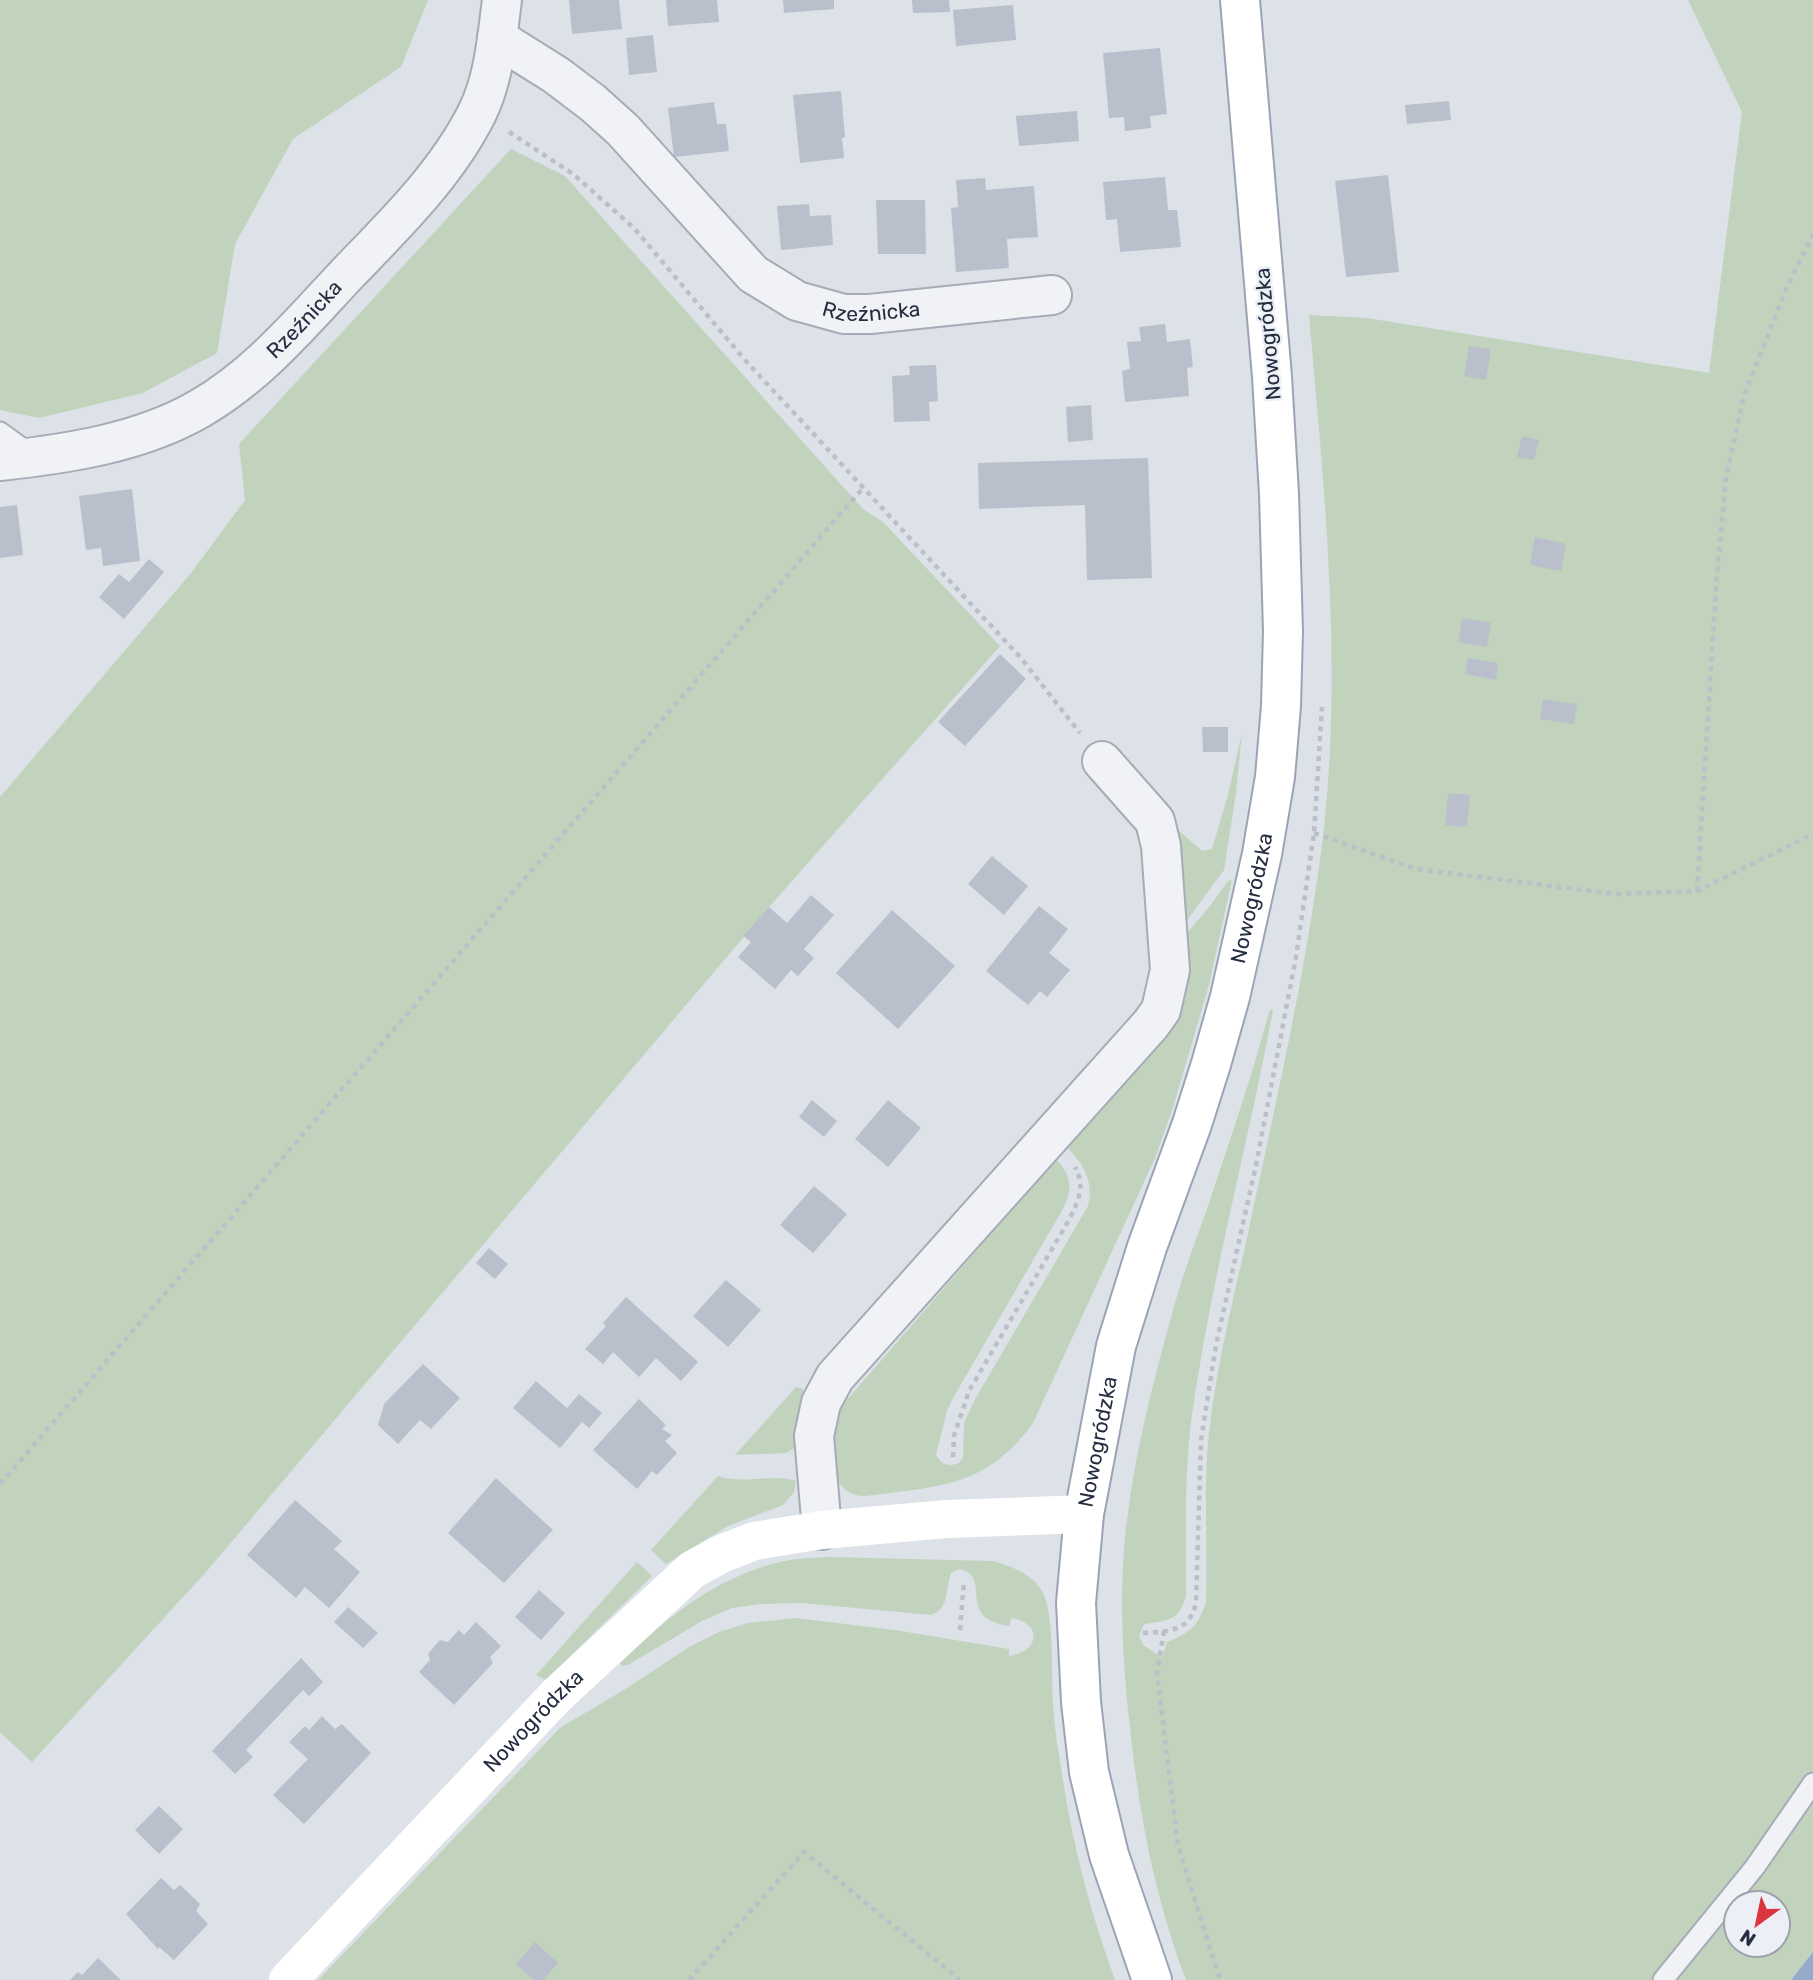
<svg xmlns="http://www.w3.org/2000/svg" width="1813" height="1980" viewBox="0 0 1813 1980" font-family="Rubik,sans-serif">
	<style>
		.green { fill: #c1d3bd; fill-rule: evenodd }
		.water { fill: #94abcc }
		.building { fill: #babfcc }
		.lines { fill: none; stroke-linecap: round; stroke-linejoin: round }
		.service-casing { stroke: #a6abb6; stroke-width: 23 }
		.minor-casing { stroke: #a6abb6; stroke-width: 42 }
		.primary-casing { stroke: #9ba4b5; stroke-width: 42 }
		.path { stroke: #bbbfc7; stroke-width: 4.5; stroke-dasharray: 5 5; stroke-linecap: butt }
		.service { stroke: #f0f2f6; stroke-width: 19 }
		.minor { stroke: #f0f2f6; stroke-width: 38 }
		.secondary { stroke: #fff; stroke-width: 38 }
		.primary { stroke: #fff; stroke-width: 38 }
		.labels { text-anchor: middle; stroke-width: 5; stroke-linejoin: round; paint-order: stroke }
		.street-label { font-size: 21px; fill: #252d41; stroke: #ecf0f6 }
	</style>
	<rect width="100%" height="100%" fill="#dde1e8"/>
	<g class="green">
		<polygon points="0,0 428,0 401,67 293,139 235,244 217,353 143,393 39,418 0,410"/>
		<path d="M1688,0H1813V1952L1791,1980H1186C1155,1899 1139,1814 1130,1728C1123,1665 1119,1601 1125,1538C1133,1456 1155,1375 1177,1296C1186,1265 1198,1235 1208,1206C1230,1140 1252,1076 1270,1009L1273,1010C1248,1145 1211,1279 1192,1415C1184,1475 1186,1535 1186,1595C1180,1621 1167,1621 1144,1624L1139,1636L1143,1645L1162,1657L1167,1642C1190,1633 1198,1626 1206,1602C1208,1546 1203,1489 1209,1433C1216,1370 1231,1308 1245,1247C1274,1110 1306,975 1323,836C1343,663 1324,488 1309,315L1367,318L1709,373L1742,112ZM1736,1903H1778V1945H1736Z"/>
		<polygon points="511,149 565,176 863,509 883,522 1000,646 769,907 206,1572 32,1762 0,1732 0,797 191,573 245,500 239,444"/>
		<polygon points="1242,733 1236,793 1224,870 1188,919 1177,931 1169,822 1202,851 1212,849 1228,795"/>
		<path d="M1232,880L1209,985L1174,1104L1156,1156L1033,1423C986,1488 939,1486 866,1496C827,1498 826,1442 837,1416C839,1410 843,1406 846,1401L1056,1159C1071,1176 1073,1186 1064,1207L953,1398L947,1411L936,1454C941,1465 948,1467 959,1463L963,1458L964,1423L974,1401L1088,1206C1094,1181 1084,1165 1067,1147L1156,1043L1178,944L1210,906L1228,881Z"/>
		<polygon points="796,1387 801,1388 805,1393 796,1447 786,1453 735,1455"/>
		<path d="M718,1476C744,1485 771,1473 796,1481L794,1492L783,1505L728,1526L666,1564L651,1550Z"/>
		<path d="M829,1557L993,1561C1011,1566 1032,1574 1042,1591C1055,1614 1051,1675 1053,1703C1054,1724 1057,1746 1061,1767C1071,1839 1090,1912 1115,1980H318L561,1727L624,1690L689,1647L719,1632L748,1623L796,1618L895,1630L1009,1649V1656C1039,1652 1044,1623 1011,1618L1010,1626C953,1619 995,1574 958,1569L951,1573C945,1589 950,1609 931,1615L802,1603L760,1604L732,1608L702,1621L628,1665L622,1666L620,1663C667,1617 718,1575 785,1561C799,1558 814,1558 829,1557Z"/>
		<polygon points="637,1562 652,1576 546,1680 536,1675"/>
	</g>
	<polygon class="water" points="1813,1952 1813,1980 1791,1980"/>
	<g class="building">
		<polygon points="569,0 619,0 622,29 572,34"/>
		<polygon points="666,0 717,0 719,22 668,26"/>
		<polygon points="783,0 834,0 834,9 784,13"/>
		<polygon points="912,0 949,0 950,12 913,13"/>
		<polygon points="1013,5 1016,40 956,46 953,10"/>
		<polygon points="653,35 657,72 629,75 626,38"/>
		<polygon points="1160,48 1167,114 1150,116 1151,128 1125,131 1124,117 1109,118 1103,53"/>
		<polygon points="841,91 845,137 842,138 844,158 800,163 793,95"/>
		<polygon points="1449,101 1451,120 1407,124 1405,105"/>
		<polygon points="714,102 717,124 726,124 729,151 674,157 668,108"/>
		<polygon points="1077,111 1079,141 1019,146 1016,116"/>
		<polygon points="1388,175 1399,272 1346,277 1335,181"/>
		<polygon points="1165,177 1168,210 1177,210 1181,247 1120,252 1117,219 1106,220 1103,182"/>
		<polygon points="985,178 986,190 1034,186 1038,237 1007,239 1009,268 956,272 951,208 958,207 956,180"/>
		<polygon points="876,200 925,200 926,254 878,254"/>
		<polygon points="809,204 810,216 831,215 833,245 781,250 777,206"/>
		<polygon points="1165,324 1167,342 1190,339 1193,367 1187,368 1189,396 1125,402 1122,371 1130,369 1127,342 1141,341 1139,327"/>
		<polygon points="1469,346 1491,349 1486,380 1464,376"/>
		<polygon points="936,365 938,401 929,402 930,421 894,422 892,376 910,375 909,366"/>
		<polygon points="1091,405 1093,440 1068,442 1066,407"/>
		<polygon points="1522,436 1539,440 1534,460 1517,457"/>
		<polygon points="1148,458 1152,578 1087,580 1085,505 979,509 978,463"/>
		<polygon points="132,489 140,561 103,566 101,548 86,550 79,496"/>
		<polygon points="17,505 23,555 0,558 0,507"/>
		<polygon points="1535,537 1566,544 1561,571 1530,565"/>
		<polygon points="149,559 164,572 124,619 99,597 119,574 129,582"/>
		<polygon points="1462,618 1491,623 1487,647 1458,642"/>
		<polygon points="1000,654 1026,679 965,746 938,722"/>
		<polygon points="1468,658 1498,663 1496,680 1465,674"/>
		<polygon points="1543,699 1577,704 1574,724 1540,719"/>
		<polygon points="1202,727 1228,727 1228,752 1203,752"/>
		<polygon points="1448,793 1470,795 1467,827 1445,825"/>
		<polygon points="992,856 1028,886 1004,915 968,884"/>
		<polygon points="811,895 834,915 804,949 814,958 798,976 791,970 775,989 738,957 751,942 743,936 769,907 787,923"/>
		<polygon points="1039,906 1068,929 1049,953 1070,970 1047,997 1040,991 1028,1005 986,971"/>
		<polygon points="892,910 955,966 898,1029 836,973"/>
		<polygon points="812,1100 837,1121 824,1137 799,1117"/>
		<polygon points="888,1100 921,1128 888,1167 855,1139"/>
		<polygon points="814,1186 847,1214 813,1253 780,1225"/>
		<polygon points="489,1248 508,1264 495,1279 476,1263"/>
		<polygon points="726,1280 761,1310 728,1347 693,1316"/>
		<polygon points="626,1297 698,1362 681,1381 656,1358 639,1377 613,1352 603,1364 585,1349 606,1326 603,1323"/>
		<polygon points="423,1364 460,1398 431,1429 420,1420 398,1444 378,1425 384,1404"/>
		<polygon points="536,1381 567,1408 579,1394 602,1413 589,1428 582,1422 560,1448 513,1408"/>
		<polygon points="639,1399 666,1425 662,1429 672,1435 665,1441 677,1453 657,1475 652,1471 637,1489 593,1450"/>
		<polygon points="496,1478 553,1530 504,1583 448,1533"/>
		<polygon points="295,1500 342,1541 334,1549 360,1572 329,1608 305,1587 296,1598 247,1555"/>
		<polygon points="539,1590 565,1613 541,1640 515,1617"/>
		<polygon points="348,1607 378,1633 363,1648 334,1622"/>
		<polygon points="476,1622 501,1646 490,1657 493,1663 454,1705 419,1672 430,1660 428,1654 440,1640 448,1642 459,1630 464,1635"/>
		<polygon points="301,1658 323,1682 309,1696 303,1690 246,1750 253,1757 235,1774 212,1751"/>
		<polygon points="322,1716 335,1729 342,1724 371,1753 304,1824 273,1795 308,1759 289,1742 305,1726 309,1730"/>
		<polygon points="159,1806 183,1829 159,1854 135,1830"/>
		<polygon points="161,1878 174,1890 180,1885 200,1904 196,1911 208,1924 174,1960 159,1947 158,1949 126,1914"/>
		<polygon points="535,1942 558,1963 543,1980 534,1980 516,1964"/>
		<polygon points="98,1958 121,1980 70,1980 78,1972 82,1975"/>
	</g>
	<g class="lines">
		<defs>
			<g id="service">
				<polyline points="0,432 33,456"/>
				<polyline points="1663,1980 1755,1867 1813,1783"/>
			</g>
			<g id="minor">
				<path id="s1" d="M497,38L556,75L593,103L623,130L753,274L797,301L844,314H870L1052,295"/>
				<path id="s2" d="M0,461C66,454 140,443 199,409C258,375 301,323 347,274C394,225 446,175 477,113C494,79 497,38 502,0"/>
				<polyline points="822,1530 814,1436 821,1403 835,1377 1151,1024 1161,1010 1170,970 1161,846 1155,821 1102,761"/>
			</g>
			<g id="primary">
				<path id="s4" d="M1152,1980L1109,1855L1089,1772L1081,1702L1076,1603L1084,1514L1116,1346L1147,1247L1192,1124L1211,1064L1230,997L1262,854L1275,777L1281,706L1283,631L1279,494L1272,377L1240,0"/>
			</g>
		</defs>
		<use href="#service" class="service-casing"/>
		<use href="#minor" class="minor-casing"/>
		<use href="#primary" class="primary-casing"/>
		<g class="path">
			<polyline points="509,132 573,174 634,228 745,360 1020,657 1080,733"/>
			<polyline points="1314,833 1416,869 1614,894 1697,891 1813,834"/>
			<polyline points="1697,891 1717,575 1726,477 1744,395 1787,287 1813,235"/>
			<path d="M953,1457L954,1436L969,1391L1069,1220C1078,1201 1086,1187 1075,1167"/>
			<polyline points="0,1484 863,488"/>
			<polyline points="960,1630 964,1581"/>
			<polyline points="1164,1631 1157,1673 1178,1845 1220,1980"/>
			<path d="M1143,1633C1170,1631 1189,1632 1196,1603L1201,1440L1216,1345L1256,1165L1296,957L1314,833L1322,707"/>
			<polyline points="689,1980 804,1852 960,1980"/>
		</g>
		<use href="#service" class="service"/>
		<use href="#minor" class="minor"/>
		<path class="secondary" id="s3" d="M288,1980L557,1695L692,1570L721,1554L754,1541L822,1530L947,1519L1084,1514"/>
		<use href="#primary" class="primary"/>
	</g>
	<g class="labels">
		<g class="street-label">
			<text dy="7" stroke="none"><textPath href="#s1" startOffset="478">Rzeźnicka</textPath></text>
			<text dy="7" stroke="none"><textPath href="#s2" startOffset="346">Rzeźnicka</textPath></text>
			<text transform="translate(1268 334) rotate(-95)" y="7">Nowogródzka</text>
			<text dy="7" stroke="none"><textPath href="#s4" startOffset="1116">Nowogródzka</textPath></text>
			<text dy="7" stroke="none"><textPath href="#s4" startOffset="550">Nowogródzka</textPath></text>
			<text dy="7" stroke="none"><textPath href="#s3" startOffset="357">Nowogródzka</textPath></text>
		</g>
	</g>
	<g transform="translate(1757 1924) rotate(213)"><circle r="33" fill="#ecf0f6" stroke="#9ca2ae" stroke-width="2"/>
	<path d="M0-5L12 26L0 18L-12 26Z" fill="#db3540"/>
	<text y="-10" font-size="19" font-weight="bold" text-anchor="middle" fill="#252d41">N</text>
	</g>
</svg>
